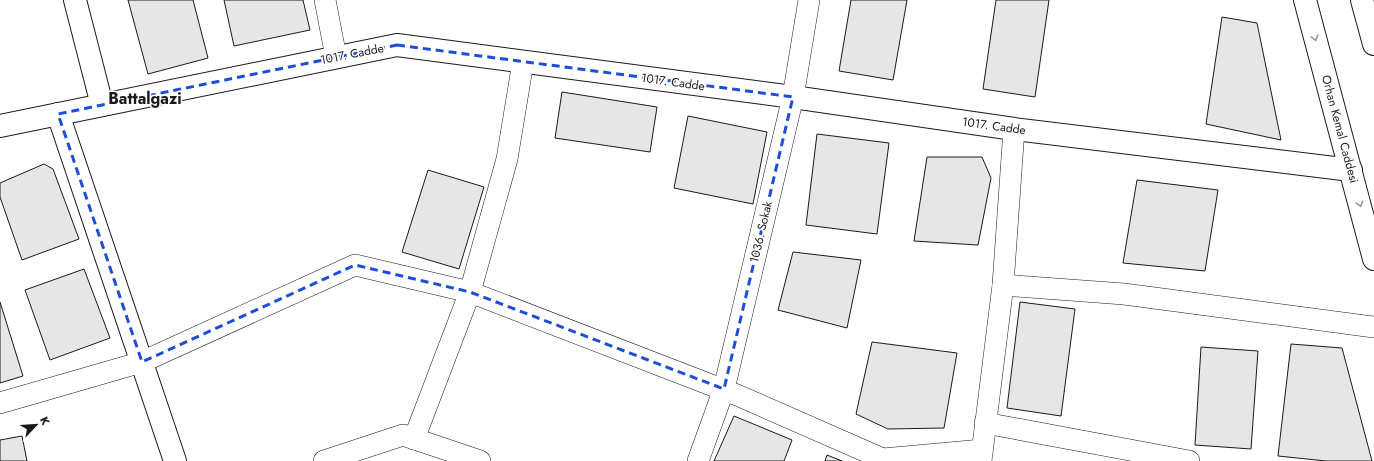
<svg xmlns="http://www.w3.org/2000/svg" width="1374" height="461" viewBox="0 0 1374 461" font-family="Jost,sans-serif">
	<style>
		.building { fill: #e6e6e6; stroke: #1a1a1a }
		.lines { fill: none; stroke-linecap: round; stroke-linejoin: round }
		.street-casing { stroke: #1a1a1a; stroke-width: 22 }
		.secondary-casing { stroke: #1a1a1a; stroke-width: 24 }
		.street { stroke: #fff; stroke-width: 21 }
		.secondary { stroke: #fff; stroke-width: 22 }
		.oneway { stroke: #989898 }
		.marked { fill: none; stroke: #1d4ed8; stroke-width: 3; stroke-dasharray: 8 5; stroke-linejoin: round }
		.labels { text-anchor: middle; stroke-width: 3; stroke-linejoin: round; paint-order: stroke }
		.street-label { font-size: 12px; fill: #1a1a1a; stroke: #fff }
		.district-label { font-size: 16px; font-weight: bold; fill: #1a1a1a; stroke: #fff }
	</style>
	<rect width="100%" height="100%" fill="#fff"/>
	<g class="building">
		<polygon points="128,0 193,0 208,58 148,74"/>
		<polygon points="224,0 303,0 310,30 234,46"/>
		<polygon points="851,0 907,0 893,80 839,71"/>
		<polygon points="996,0 1049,0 1035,97 983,89"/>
		<polygon points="1222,17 1257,23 1281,140 1206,124"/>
		<polygon points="562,92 657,107 650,152 555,138"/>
		<polygon points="688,116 767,132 753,204 674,188"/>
		<polygon points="817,134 889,143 877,234 806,225"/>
		<polygon points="927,157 982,157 991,178 978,245 914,241"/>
		<polygon points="44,164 53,169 79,239 22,260 0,197 0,183"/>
		<polygon points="428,170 484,187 459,269 402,252"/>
		<polygon points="1137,180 1218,190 1205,271 1123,263"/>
		<polygon points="793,252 861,260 847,328 778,310"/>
		<polygon points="84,269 110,338 50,360 25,290"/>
		<polygon points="0,302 23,376 0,383"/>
		<polygon points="1020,302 1075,309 1061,416 1007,408"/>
		<polygon points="872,342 957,353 944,428 888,429 856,414"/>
		<polygon points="1291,344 1342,348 1372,461 1326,461 1278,456"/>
		<polygon points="1201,347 1258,351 1251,449 1195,445"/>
		<polygon points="734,416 792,440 784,461 714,461"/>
		<polygon points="22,436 27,461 0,461 0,440"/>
		<polygon points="827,455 842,461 825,461"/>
	</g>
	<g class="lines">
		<defs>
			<g id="street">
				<polyline points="325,0 336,57"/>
				<polyline points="1003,285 1124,294 1374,327"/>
				<polyline points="0,403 142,362 355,265 470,292 737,395 883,459 982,450"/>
				<polyline points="985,423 1189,461"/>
				<polyline points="414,439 470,292 507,159 523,62"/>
				<polyline points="324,461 403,435 480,461"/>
				<polyline points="698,461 724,389 793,97 809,0"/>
				<polyline points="981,461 1003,285 1014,129"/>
			</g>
			<g id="secondary">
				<polyline points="75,0 102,105"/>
				<polyline points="1305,0 1374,259"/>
				<polyline points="1362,0 1374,44"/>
				<polyline points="58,114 175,461"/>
				<polyline points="0,126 397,45 793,97 1014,129 1351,170"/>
			</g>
		</defs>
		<use href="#street" class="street-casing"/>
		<use href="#secondary" class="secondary-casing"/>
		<use href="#street" class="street"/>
		<use href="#secondary" class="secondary"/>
	</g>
	<defs><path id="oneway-chevron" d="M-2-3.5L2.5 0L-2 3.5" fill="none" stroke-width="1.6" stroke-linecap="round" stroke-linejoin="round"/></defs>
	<g class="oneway">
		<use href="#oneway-chevron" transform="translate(1315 38) rotate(75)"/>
		<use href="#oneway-chevron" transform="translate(1360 204) rotate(75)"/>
	</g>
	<path class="marked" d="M397,45L793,97L724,389L470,292L355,265L142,362L58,114Z"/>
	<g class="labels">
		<g class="street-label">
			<text transform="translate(352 54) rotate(-11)" y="4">1017. Cadde</text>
			<text transform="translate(673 82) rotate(8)" y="4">1017. Cadde</text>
			<text transform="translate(994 126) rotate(8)" y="4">1017. Cadde</text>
			<text transform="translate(1340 129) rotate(75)" y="4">Orhan Kemal Caddesi</text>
			<text transform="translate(761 232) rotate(-77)" y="4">1036. Sokak</text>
		</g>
		<g class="district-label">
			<text x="145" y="104">Battalgazi</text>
		</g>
	</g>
	<g transform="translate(36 425) rotate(65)" stroke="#ffffff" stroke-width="3" paint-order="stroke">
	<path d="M0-3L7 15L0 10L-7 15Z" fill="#1a1a1a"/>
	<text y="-6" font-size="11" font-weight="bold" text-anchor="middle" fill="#1a1a1a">K</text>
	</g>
</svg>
